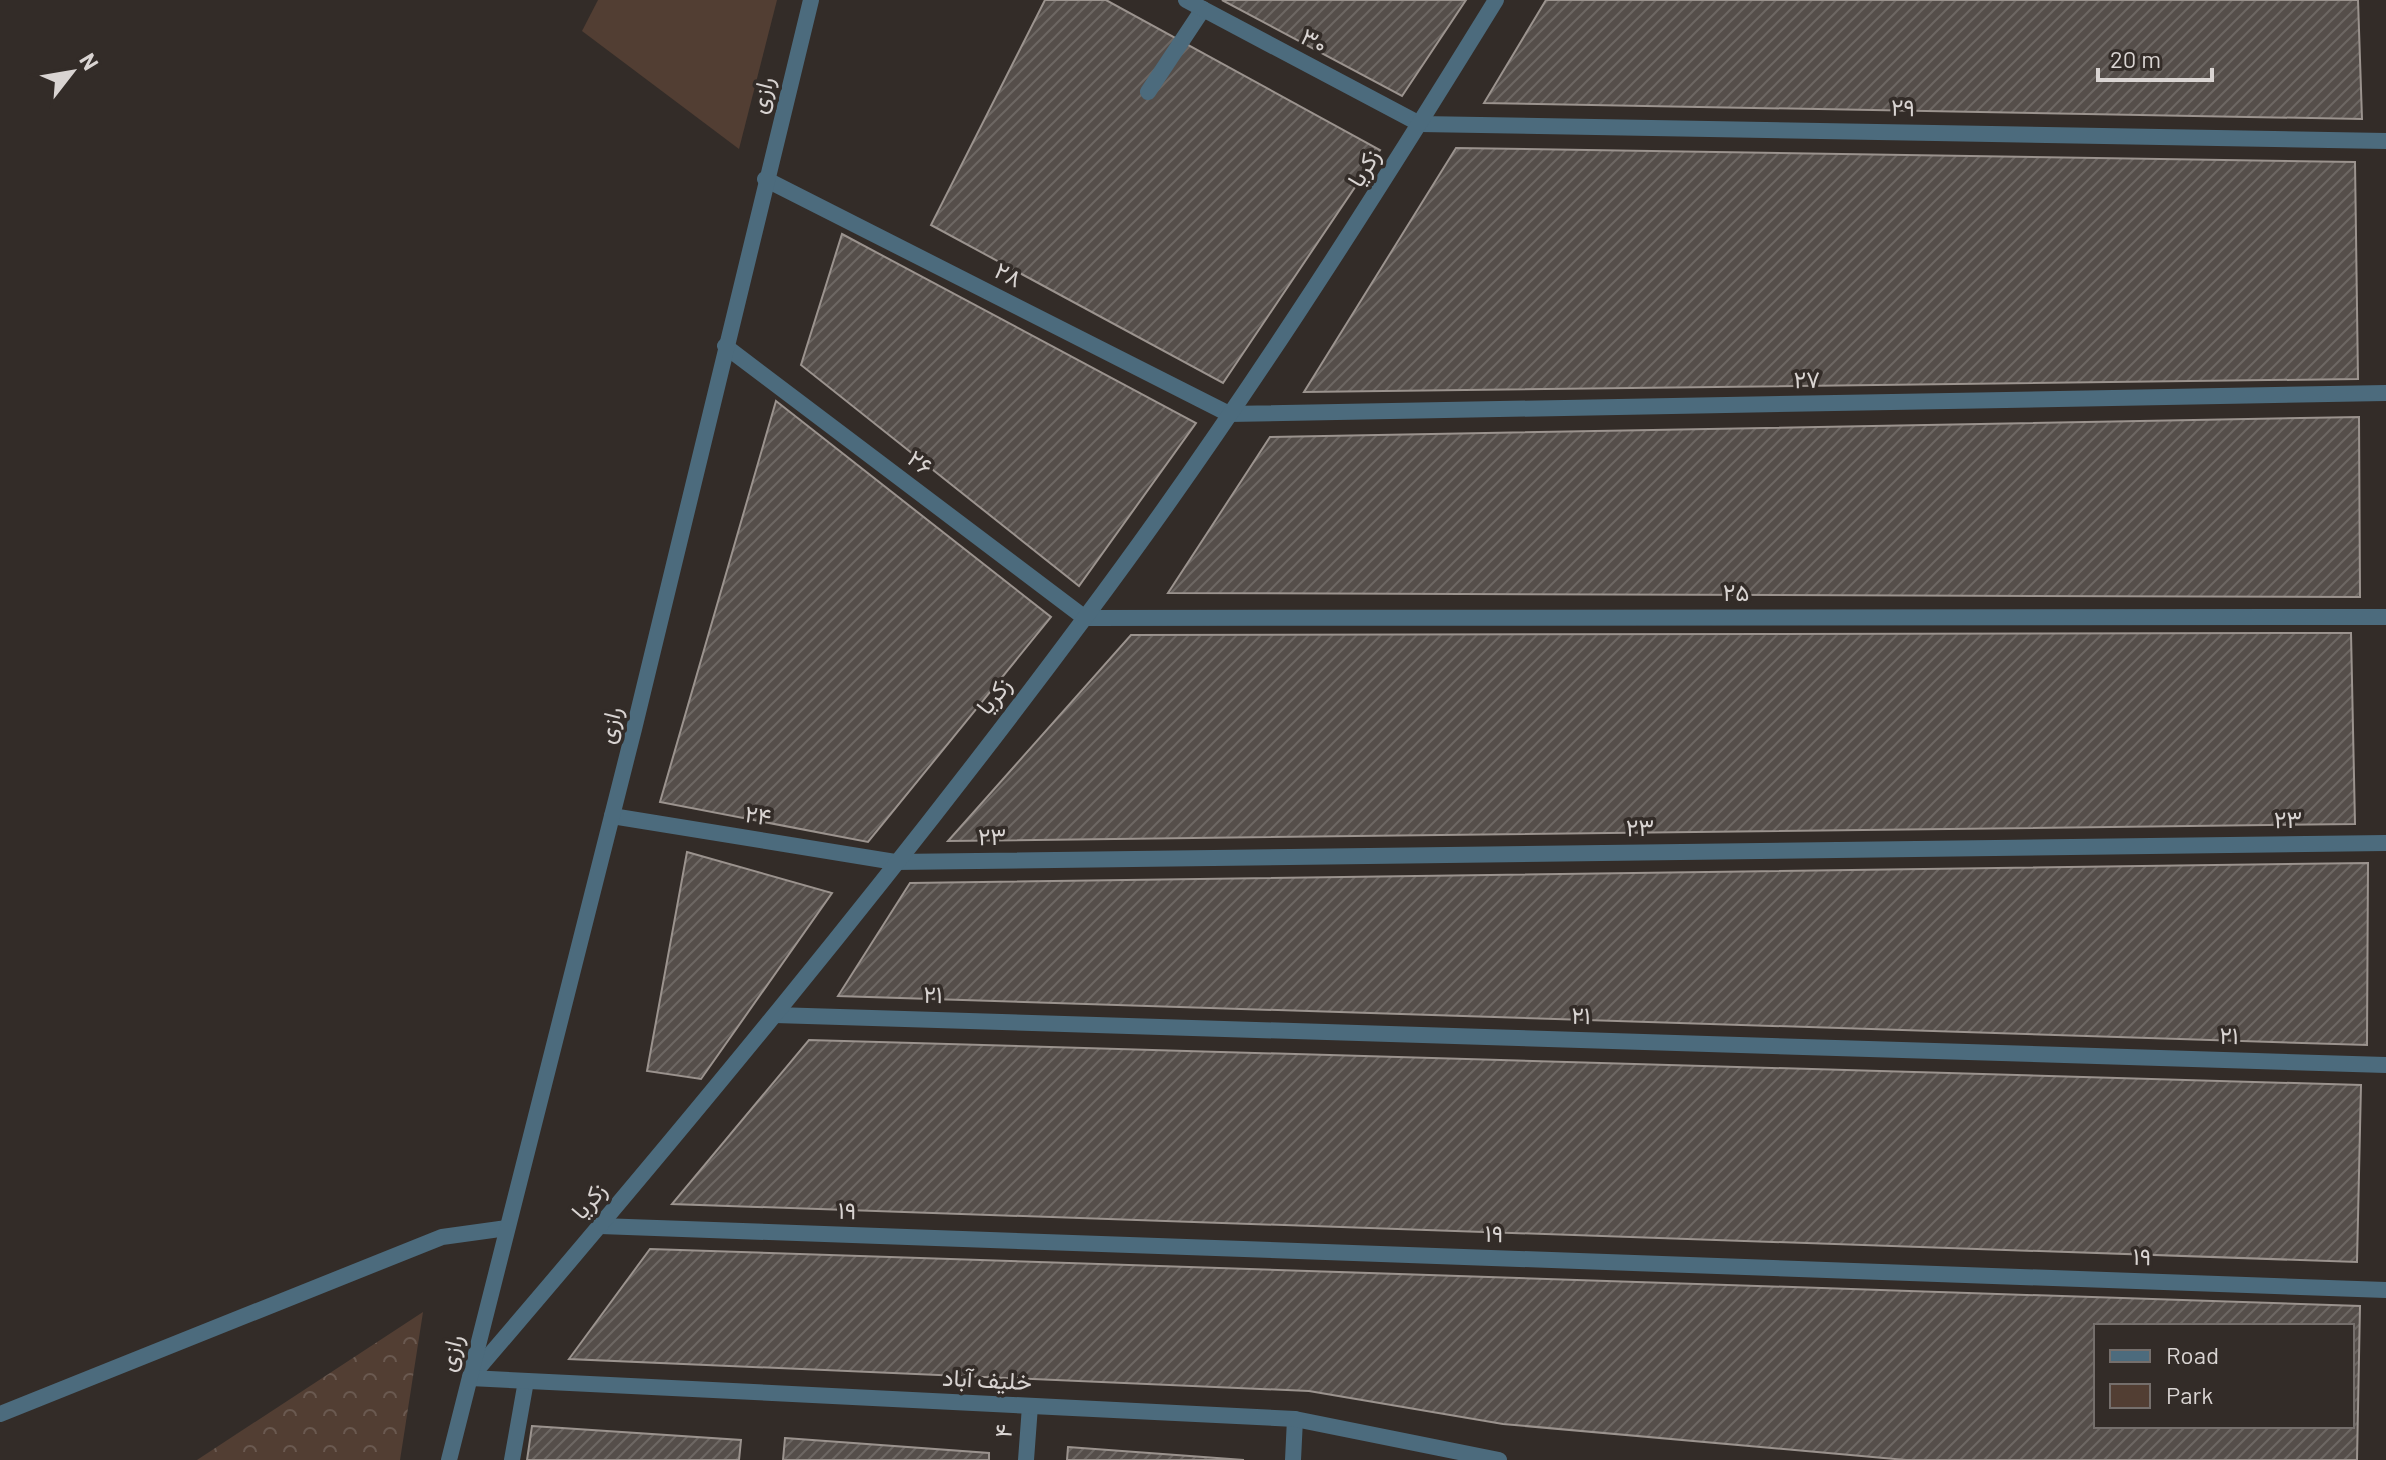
<svg xmlns="http://www.w3.org/2000/svg" width="2386" height="1460" viewBox="0 0 2386 1460" font-family="Barlow,Vazirmatn,sans-serif">
	<style>
		.forest { fill: url(#forest-crowns) }
		.park { fill: #523e33 }
		.building { fill: url(#building-hatch); stroke: #9b938e; stroke-width: 2; fill-rule: evenodd }
		.lines { fill: none; stroke-linecap: round; stroke-linejoin: round }
		.service { stroke: #4c6b7d; stroke-width: 16 }
		.minor { stroke: #4c6b7d; stroke-width: 16 }
		.tertiary { stroke: #4c6b7d; stroke-width: 16 }
		.labels { text-anchor: middle; stroke-width: 7; stroke-linejoin: round; paint-order: stroke }
		.street-label { font-size: 24px; fill: #d9d4d2; stroke: #332c28 }
	</style>
	<defs>
		<pattern id="forest-crowns" width="20" height="18" patternUnits="userSpaceOnUse" patternTransform="scale(2)"><rect width="20" height="18" fill="#523e33"/><path d="M2 6a3 3 0 1 1 6 0M12 15a3 3 0 1 1 6 0" fill="none" stroke="#6a5950"/></pattern>
		<pattern id="building-hatch" width="6" height="6" patternUnits="userSpaceOnUse" patternTransform="scale(2)"><rect width="6" height="6" fill="#554e4a"/><path d="M-1 1l2-2M0 6l6-6M5 7l2-2" fill="none" stroke="#6d6763"/></pattern>
	</defs>
	<rect width="100%" height="100%" fill="#332c28"/>
	<polygon class="forest" points="423,1312 400,1460 197,1460"/>
	<polygon class="park" points="598,0 777,0 739,149 582,31"/>
	<g class="building">
		<polygon points="1045,0 1106,0 1380,150 1223,383 931,225"/>
		<polygon points="1222,0 1466,0 1402,96"/>
		<polygon points="1546,0 2358,0 2362,119 1484,103"/>
		<polygon points="1456,148 2355,162 2358,379 1304,392"/>
		<polygon points="842,234 1196,423 1079,586 801,365"/>
		<polygon points="776,401 1051,617 868,842 660,802"/>
		<polygon points="2359,417 2360,597 1168,593 1270,437"/>
		<polygon points="2351,633 2355,824 948,841 1131,635"/>
		<polygon points="687,852 832,893 701,1079 647,1071"/>
		<polygon points="2368,863 2367,1045 838,996 910,883"/>
		<polygon points="809,1040 2361,1085 2357,1262 672,1204"/>
		<path d="M650,1249L2360,1306L2357,1460H1906L1503,1424L1309,1391L569,1359ZM2096,1326H2352V1426H2096Z"/>
		<polygon points="532,1426 741,1440 739,1460 527,1460"/>
		<polygon points="785,1438 989,1453 989,1460 783,1460"/>
		<polygon points="1068,1447 1244,1460 1067,1460"/>
	</g>
	<g class="lines">
		<polyline class="service" points="1148,92 1203,9"/>
		<g class="minor">
			<polyline points="1186,0 1420,124 2386,141"/>
			<polyline points="765,179 1229,414 2386,393"/>
			<polyline points="725,346 1085,618 2386,617"/>
			<polyline points="612,816 895,862 2386,843"/>
			<polyline points="775,1015 2386,1065"/>
			<polyline points="600,1226 2386,1290"/>
			<polyline points="0,1414 442,1237 507,1228"/>
			<polyline points="512,1460 526,1381"/>
			<polyline points="1026,1460 1030,1406"/>
			<polyline points="1293,1460 1295,1419"/>
		</g>
		<g class="tertiary">
			<path d="M470,1378C682,1131 890,880 1084,619C1233,420 1366,211 1496,0"/>
			<polyline points="470,1378 1295,1419 1499,1460"/>
			<polyline points="449,1460 634,729 811,0"/>
		</g>
	</g>
	<g class="labels">
		<g class="street-label">
			<text transform="translate(1314 41) rotate(28)" y="8">۳۰</text>
			<text transform="translate(762 95) rotate(-76)" y="8">رازی</text>
			<text transform="translate(1903 108) rotate(1)" y="8">۲۹</text>
			<text transform="translate(1364 168) rotate(-59)" y="8">زکریا</text>
			<text transform="translate(1008 275) rotate(27)" y="8">۲۸</text>
			<text transform="translate(1807 380) rotate(-1)" y="8">۲۷</text>
			<text transform="translate(920 463) rotate(37)" y="8">۲۶</text>
			<text x="1736" y="601">۲۵</text>
			<text transform="translate(994 696) rotate(-52)" y="8">زکریا</text>
			<text transform="translate(610 725) rotate(-76)" y="8">رازی</text>
			<text transform="translate(758 816) rotate(9)" y="8">۲۴</text>
			<text transform="translate(2288 820) rotate(-1)" y="8">۲۳</text>
			<text transform="translate(1640 828) rotate(-1)" y="8">۲۳</text>
			<text transform="translate(992 837) rotate(-1)" y="8">۲۳</text>
			<text transform="translate(933 995) rotate(2)" y="8">۲۱</text>
			<text transform="translate(1581 1016) rotate(2)" y="8">۲۱</text>
			<text transform="translate(2229 1036) rotate(2)" y="8">۲۱</text>
			<text transform="translate(589 1201) rotate(-50)" y="8">زکریا</text>
			<text transform="translate(847 1211) rotate(2)" y="8">۱۹</text>
			<text transform="translate(1494 1234) rotate(2)" y="8">۱۹</text>
			<text transform="translate(2142 1257) rotate(2)" y="8">۱۹</text>
			<text transform="translate(451 1353) rotate(-76)" y="8">رازی</text>
			<text transform="translate(987 1380) rotate(3)" y="8">خلیف آباد</text>
			<text transform="translate(1004 1431) rotate(-85)" y="8">۴</text>
		</g>
	</g>
	<rect x="2094" y="1324" width="260" height="104" fill="#332c28" stroke="#756f6c" stroke-width="2"/>
	<rect x="2110" y="1350" width="40" height="12" fill="#4c6b7d" stroke="#756f6c" stroke-width="2"/>
	<text x="2166" y="1364" font-size="24" fill="#d9d4d2">Road</text>
	<rect x="2110" y="1384" width="40" height="24" fill="#523e33" stroke="#756f6c" stroke-width="2"/>
	<text x="2166" y="1404" font-size="24" fill="#d9d4d2">Park</text>
	<g transform="translate(72 72) rotate(59)" stroke="#332c28" stroke-width="6" paint-order="stroke">
	<path d="M0-6L14 30L0 20L-14 30Z" fill="#d9d4d2"/>
	<text y="-12" font-size="22" font-weight="bold" text-anchor="middle" fill="#d9d4d2">N</text>
	</g>
	<path d="M2098 68v12h114v-12" fill="none" stroke="#d9d4d2" stroke-width="4"/>
	<text x="2110" y="68" font-size="24" fill="#d9d4d2" stroke="#332c28" stroke-width="6" paint-order="stroke">20 m</text>
</svg>
